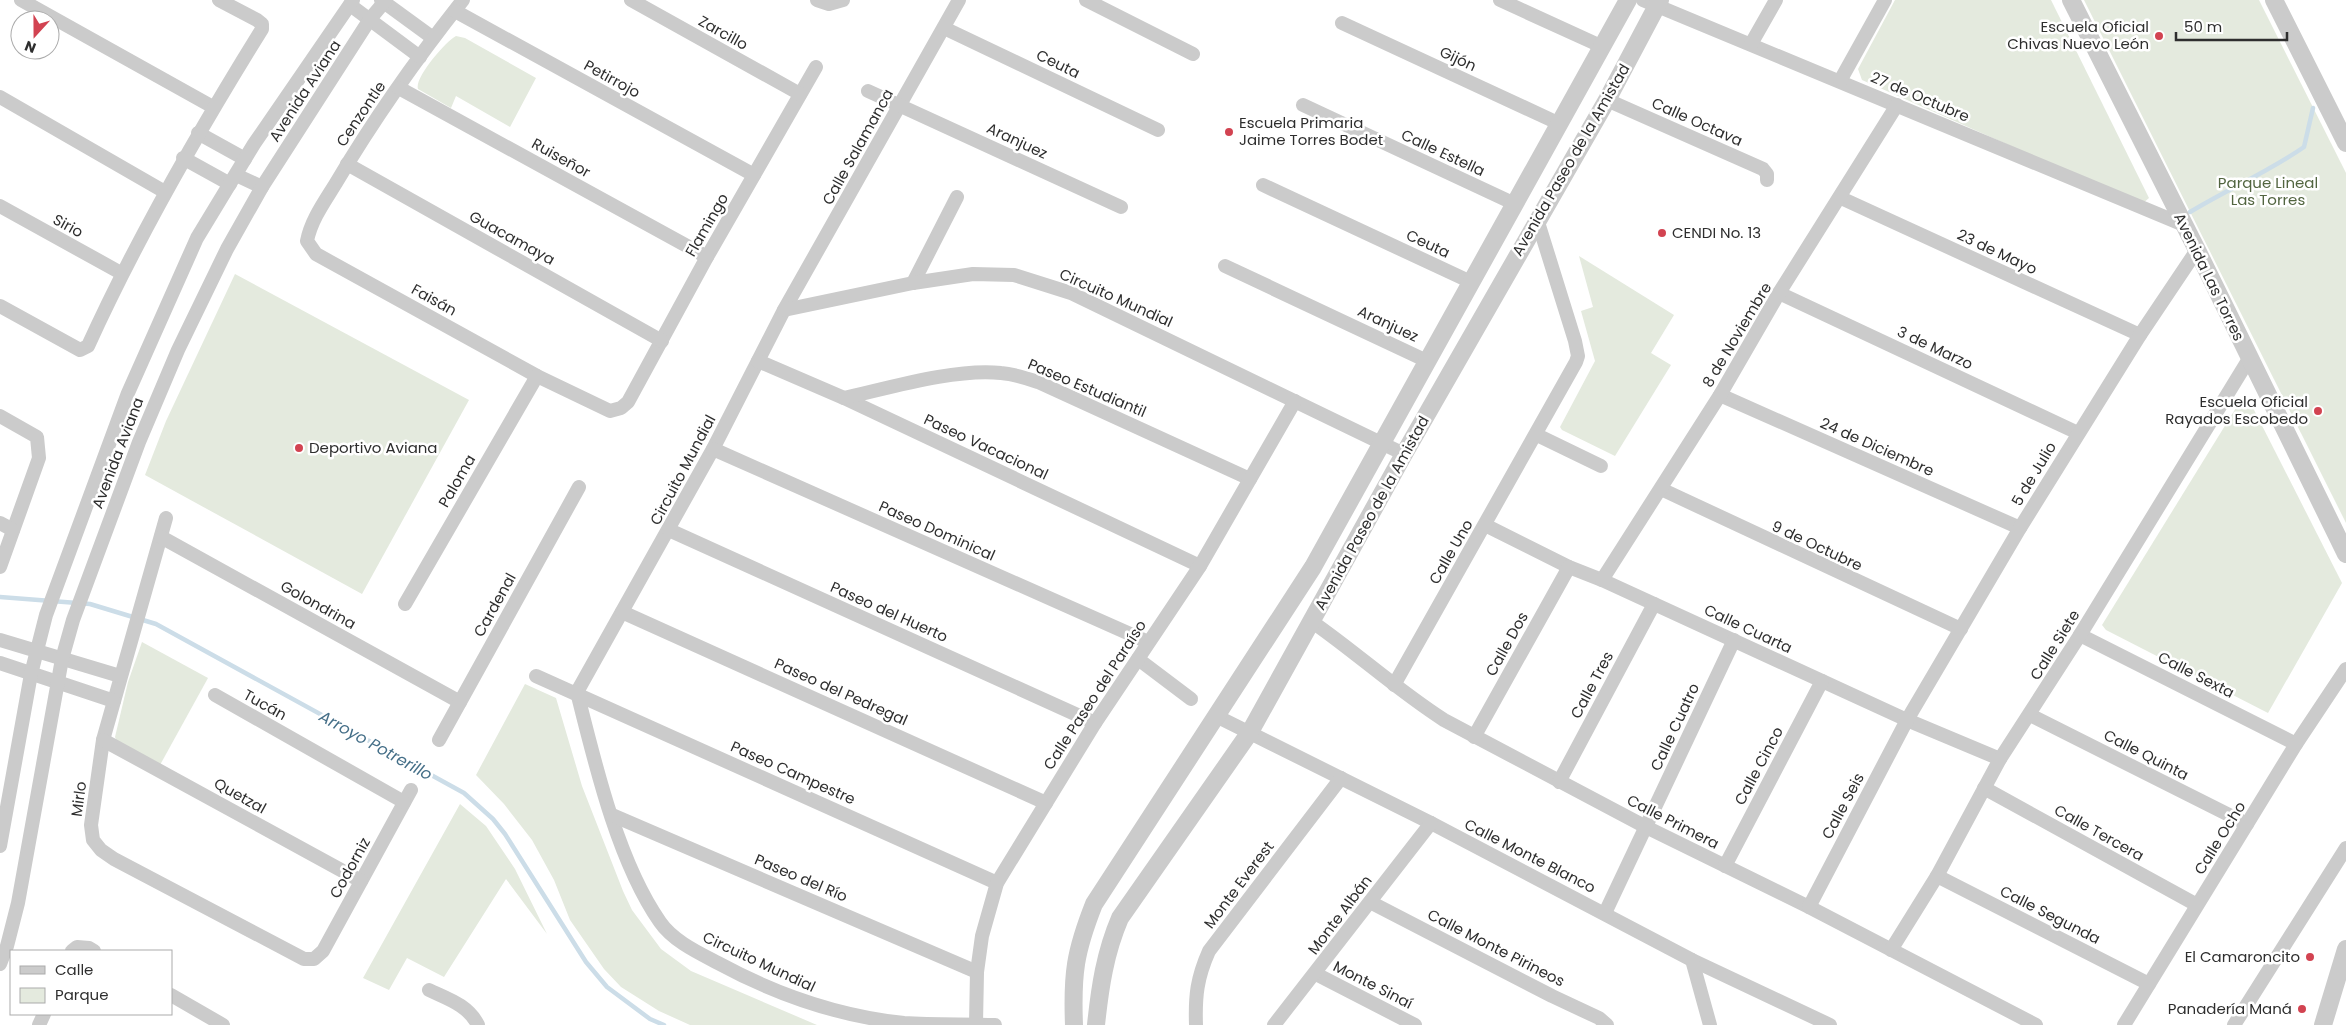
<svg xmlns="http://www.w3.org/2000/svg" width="2346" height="1025" viewBox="0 0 2346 1025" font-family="Poppins,sans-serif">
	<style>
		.green { fill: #e4eade }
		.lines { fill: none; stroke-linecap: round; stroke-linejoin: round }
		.stream { stroke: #ccdde8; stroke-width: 4.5 }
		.minor { stroke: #cbcbcb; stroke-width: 14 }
		.tertiary { stroke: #cbcbcb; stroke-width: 18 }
		.poi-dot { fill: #d24351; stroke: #fff; stroke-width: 2 }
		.labels { text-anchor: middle; stroke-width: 5; stroke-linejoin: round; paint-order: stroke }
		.poi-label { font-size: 15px; fill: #2e2e2e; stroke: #fff; text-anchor: end }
		.street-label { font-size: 15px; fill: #2e2e2e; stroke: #fff }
		.park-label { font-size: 15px; fill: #526540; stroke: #fff }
		.water-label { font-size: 16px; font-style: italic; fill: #456f88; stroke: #fff }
	</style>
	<rect width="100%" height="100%" fill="#fff"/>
	<g class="green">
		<polygon points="1895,0 2051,0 2149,198 2142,204 1862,80 1858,69"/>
		<polygon points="2084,0 2259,0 2346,173 2346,523"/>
		<path d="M456,36L465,38L536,78L510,127L456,96L451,108L418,89C414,78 446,41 456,36Z"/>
		<polygon points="1579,256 1674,315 1651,353 1671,365 1615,456 1562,430 1560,427 1595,361 1581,311 1593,307"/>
		<polygon points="235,274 469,400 362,594 145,475 166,421"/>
		<polygon points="2250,402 2342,583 2268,713 2106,630 2102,625 2239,403"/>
		<polygon points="142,642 208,678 160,765 117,742 115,737 128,682"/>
		<polygon points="525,684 556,698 582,786 623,891 632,910 661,949 691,971 817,1025 690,1025 659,1011 621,987 604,969 570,920 554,880 532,840 504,804 476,775"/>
		<polygon points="460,804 486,826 515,869 547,934 506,879 444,977 407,958 389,990 363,978"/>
	</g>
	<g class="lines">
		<g class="stream">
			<path d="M2190,212C2228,189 2268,172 2304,147L2313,108"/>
			<polyline points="0,597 90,604 156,624 464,793 493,819 505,834 586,962 607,987 650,1019 664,1025"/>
		</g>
		<g class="minor">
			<polyline points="21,0 213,107"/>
			<polyline points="381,0 433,38"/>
			<path d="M463,0C417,58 374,119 336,183C325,201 311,220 307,241L316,254L537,376L610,411L621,408L628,402L707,257L816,67"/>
			<polyline points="631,0 800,94"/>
			<polyline points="817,0 829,4 843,0"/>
			<path d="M959,0L784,310L713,449L577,692C595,764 618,862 660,922C673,941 699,953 718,963C777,995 838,1016 904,1023C934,1025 965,1024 995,1025"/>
			<polyline points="1086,0 1193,54"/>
			<polyline points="1500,0 1603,47"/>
			<polyline points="1643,0 2184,225"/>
			<polyline points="350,5 420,57"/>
			<polyline points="455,11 754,175"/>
			<polyline points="1342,23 1560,124"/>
			<polyline points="944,28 1158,130"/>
			<polyline points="1751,44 1776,0"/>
			<polyline points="1840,81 1885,0"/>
			<polyline points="399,88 707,257"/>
			<polyline points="868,91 1121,207"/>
			<polyline points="0,97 165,192"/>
			<polyline points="1607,100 1763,169 1767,174 1767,180"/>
			<polyline points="1303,105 1515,204"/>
			<polyline points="198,133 245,159"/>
			<polyline points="183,158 230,184"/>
			<polyline points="347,164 662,341"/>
			<polyline points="236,175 262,187"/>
			<polyline points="1263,185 1471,282"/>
			<polyline points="1841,198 2140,335"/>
			<polyline points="0,206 121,273"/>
			<polyline points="1225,266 1427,361"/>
			<polyline points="913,283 957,197"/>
			<polyline points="1779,293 2078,433"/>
			<path d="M0,306L80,350L88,346C138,236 198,132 262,29V24L257,20L219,0"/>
			<polyline points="784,310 913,283 973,274 1014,275 1071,293 1404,454"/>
			<polyline points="758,361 844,398 1200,566"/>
			<polyline points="1720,395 2020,528"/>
			<path d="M844,398C889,388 955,368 1001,373C1014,374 1026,378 1038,382L1250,479"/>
			<polyline points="0,416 37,437 39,458 0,567"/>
			<polyline points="1537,435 1601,466"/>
			<polyline points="713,449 1148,642"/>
			<polyline points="1661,489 1961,629"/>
			<polyline points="166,518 103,740 91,825 93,840 101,850 114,859 304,959 314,959 323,951 411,790"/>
			<polyline points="0,523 13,530"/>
			<polyline points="1485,525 1569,567 1602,580 1907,720 2000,759"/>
			<polyline points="669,530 1095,723"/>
			<polyline points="161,537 460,702"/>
			<polyline points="1602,580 1720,395 1779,293 1897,105"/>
			<polyline points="405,604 537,376"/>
			<polyline points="622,612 1046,803"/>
			<path d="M1311,621C1357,653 1397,690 1444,720L1646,827L1809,907L2036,1025"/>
			<polyline points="2080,635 2296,744"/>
			<polyline points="0,640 120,676"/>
			<polyline points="1138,659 1191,699"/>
			<polyline points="0,663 114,701"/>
			<polyline points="536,676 997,883"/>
			<polyline points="1394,685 1576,362 1578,356 1575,341 1537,219"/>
			<polyline points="215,695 404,802"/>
			<polyline points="2030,715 2247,824"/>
			<polyline points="1216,716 1431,823 1692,960 1830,1025"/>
			<polyline points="1474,737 1569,567"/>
			<polyline points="103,740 361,881"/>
			<polyline points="439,740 579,487"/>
			<polyline points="1559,782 1654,604"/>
			<polyline points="1984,788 2197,905"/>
			<polyline points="612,815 977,972"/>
			<polyline points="0,846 31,674 46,615 128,393 197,238 254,144 353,0"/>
			<polyline points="1725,866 1822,681"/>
			<polyline points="1937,876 2149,984"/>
			<polyline points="1370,902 1552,996 1599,1018 1607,1025"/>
			<polyline points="1809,907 1907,720 2020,528 2140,335 2197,250"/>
			<polyline points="1605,913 1734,640"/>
			<polyline points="1891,950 1937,876 2000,759 2080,635 2249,359"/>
			<polyline points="72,951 77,947 89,948 94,951"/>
			<polyline points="1692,960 1710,1025"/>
			<polyline points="0,964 7,946 18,903 62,659 73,620 139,442 178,350 227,249 262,187 370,19 386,0"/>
			<polyline points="1316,974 1415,1025"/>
			<path d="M429,990C448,999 468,1005 478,1025"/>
			<polyline points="171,995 223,1025"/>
			<polyline points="976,1024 977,972 982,936 997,883 1095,723 1200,566 1295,401"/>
			<polyline points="39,1025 44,1014"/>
			<path d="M1196,1025C1195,996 1197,978 1209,951L1341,778"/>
			<polyline points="1274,1025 1431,823"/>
			<polyline points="2124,1025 2296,744 2346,669"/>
			<polyline points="2234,1025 2346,848"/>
		</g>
		<g class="tertiary">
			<polyline points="2071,0 2197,250 2346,554"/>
			<polyline points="2274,0 2346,143"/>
			<path d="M1074,1025C1072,974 1075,952 1094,904L1313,567L1628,0"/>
			<path d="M1096,1025C1100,987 1105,953 1120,918L1250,732L1404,454L1607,100L1660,0"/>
			<polyline points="2323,1025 2346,949"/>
		</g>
	</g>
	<g class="poi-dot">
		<circle cx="2159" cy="36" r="5"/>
		<circle cx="1229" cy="132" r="5"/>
		<circle cx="1662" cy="233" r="5"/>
		<circle cx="2318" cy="411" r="5"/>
		<circle cx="299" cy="448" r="5"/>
		<circle cx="2310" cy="957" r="5"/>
		<circle cx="2302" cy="1009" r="5"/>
	</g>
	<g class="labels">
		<g class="poi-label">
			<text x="2149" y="32">Escuela Oficial<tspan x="2149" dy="17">Chivas Nuevo León</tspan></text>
			<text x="1239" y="128" text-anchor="start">Escuela Primaria<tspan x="1239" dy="17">Jaime Torres Bodet</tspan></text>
			<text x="1672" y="238" text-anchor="start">CENDI No. 13</text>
			<text x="2308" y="407">Escuela Oficial<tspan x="2308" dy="17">Rayados Escobedo</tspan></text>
			<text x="309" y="453" text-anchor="start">Deportivo Aviana</text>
			<text x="2300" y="962">El Camaroncito</text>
			<text x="2292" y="1014">Panadería Maná</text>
		</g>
		<g class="street-label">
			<text transform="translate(723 33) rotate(29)" y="5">Zarcillo</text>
			<text transform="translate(1458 59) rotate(25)" y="5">Gijón</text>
			<text transform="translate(1058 64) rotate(26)" y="5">Ceuta</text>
			<text transform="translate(612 79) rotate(29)" y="5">Petirrojo</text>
			<text transform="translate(305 91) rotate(-57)" y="5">Avenida Aviana</text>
			<text transform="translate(1920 97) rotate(23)" y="5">27 de Octubre</text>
			<text transform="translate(361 114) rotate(-56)" y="5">Cenzontle</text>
			<text transform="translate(1697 122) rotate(24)" y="5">Calle Octava</text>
			<text transform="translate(1017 141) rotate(25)" y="5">Aranjuez</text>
			<text transform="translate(858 147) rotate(-61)" y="5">Calle Salamanca</text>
			<text transform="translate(1443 153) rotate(25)" y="5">Calle Estella</text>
			<text transform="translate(561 158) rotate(29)" y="5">Ruiseñor</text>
			<text transform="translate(1571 160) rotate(-60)" y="5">Avenida Paseo de la Amistad</text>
			<text transform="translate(707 225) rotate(-60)" y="5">Flamingo</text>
			<text transform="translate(68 226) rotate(29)" y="5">Sirio</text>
			<text transform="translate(512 238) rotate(29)" y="5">Guacamaya</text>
			<text transform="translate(1428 244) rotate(25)" y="5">Ceuta</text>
			<text transform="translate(1997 252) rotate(25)" y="5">23 de Mayo</text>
			<text transform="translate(2209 277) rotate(64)" y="5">Avenida Las Torres</text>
			<text transform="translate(1116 298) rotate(24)" y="5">Circuito Mundial</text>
			<text transform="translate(434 300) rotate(29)" y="5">Faisán</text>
			<text transform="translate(1388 324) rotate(25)" y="5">Aranjuez</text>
			<text transform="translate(1737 335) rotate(-59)" y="5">8 de Noviembre</text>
			<text transform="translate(1935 348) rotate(25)" y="5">3 de Marzo</text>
			<text transform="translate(1087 388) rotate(23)" y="5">Paseo Estudiantil</text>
			<text transform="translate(986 447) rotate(25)" y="5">Paseo Vacacional</text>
			<text transform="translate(1877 447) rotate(24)" y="5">24 de Diciembre</text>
			<text transform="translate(118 453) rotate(-69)" y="5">Avenida Aviana</text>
			<text transform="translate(683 470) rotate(-62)" y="5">Circuito Mundial</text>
			<text transform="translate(2034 474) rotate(-59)" y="5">5 de Julio</text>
			<text transform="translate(457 481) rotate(-60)" y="5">Paloma</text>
			<text transform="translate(1372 513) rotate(-61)" y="5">Avenida Paseo de la Amistad</text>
			<text transform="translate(937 531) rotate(24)" y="5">Paseo Dominical</text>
			<text transform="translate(1817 546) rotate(25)" y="5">9 de Octubre</text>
			<text transform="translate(1451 552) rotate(-60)" y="5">Calle Uno</text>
			<text transform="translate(318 605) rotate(29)" y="5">Golondrina</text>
			<text transform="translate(495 605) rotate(-61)" y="5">Cardenal</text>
			<text transform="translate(889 612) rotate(24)" y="5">Paseo del Huerto</text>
			<text transform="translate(1748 629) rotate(25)" y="5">Calle Cuarta</text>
			<text transform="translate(1507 644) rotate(-61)" y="5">Calle Dos</text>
			<text transform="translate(2055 645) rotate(-58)" y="5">Calle Siete</text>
			<text transform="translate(2196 675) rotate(27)" y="5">Calle Sexta</text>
			<text transform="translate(1592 685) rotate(-62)" y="5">Calle Tres</text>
			<text transform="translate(841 692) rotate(24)" y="5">Paseo del Pedregal</text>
			<text transform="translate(1095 695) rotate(-57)" y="5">Calle Paseo del Paraíso</text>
			<text transform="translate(265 705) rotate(29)" y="5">Tucán</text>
			<text transform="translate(1675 727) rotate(-65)" y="5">Calle Cuatro</text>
			<text transform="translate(2146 755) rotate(27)" y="5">Calle Quinta</text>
			<text transform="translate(1759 766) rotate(-62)" y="5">Calle Cinco</text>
			<text transform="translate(793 773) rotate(24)" y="5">Paseo Campestre</text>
			<text transform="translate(240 796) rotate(29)" y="5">Quetzal</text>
			<text transform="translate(79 799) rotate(-82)" y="5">Mirlo</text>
			<text transform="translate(1843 806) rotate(-62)" y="5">Calle Seis</text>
			<text transform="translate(1673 822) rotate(27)" y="5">Calle Primera</text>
			<text transform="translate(2099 833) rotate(29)" y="5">Calle Tercera</text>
			<text transform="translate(2220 838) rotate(-58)" y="5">Calle Ocho</text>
			<text transform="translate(1530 856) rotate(27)" y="5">Calle Monte Blanco</text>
			<text transform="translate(350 868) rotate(-61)" y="5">Codorniz</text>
			<text transform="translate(801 878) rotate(23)" y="5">Paseo del Río</text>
			<text transform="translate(1239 885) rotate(-53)" y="5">Monte Everest</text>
			<text transform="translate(1340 915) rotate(-53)" y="5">Monte Albán</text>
			<text transform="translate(2050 915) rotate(27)" y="5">Calle Segunda</text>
			<text transform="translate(1496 948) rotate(27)" y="5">Calle Monte Pirineos</text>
			<text transform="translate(759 962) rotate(25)" y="5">Circuito Mundial</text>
			<text transform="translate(1373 985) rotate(27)" y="5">Monte Sinaí</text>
		</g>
		<g class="park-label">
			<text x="2268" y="188">Parque Lineal<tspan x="2268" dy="17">Las Torres</tspan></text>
		</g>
		<g class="water-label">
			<text transform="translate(376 745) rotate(29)" y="6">Arroyo Potrerillo</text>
		</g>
	</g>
	<rect x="10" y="950" width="162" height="65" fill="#ffffff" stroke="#ababab"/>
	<rect x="20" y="966" width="25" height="8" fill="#cbcbcb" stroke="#ababab"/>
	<text x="55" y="975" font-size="15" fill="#2e2e2e">Calle</text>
	<rect x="20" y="988" width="25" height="15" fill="#e4eade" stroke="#ababab"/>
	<text x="55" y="1000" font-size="15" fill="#2e2e2e">Parque</text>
	<g transform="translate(35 35) rotate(201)"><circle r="24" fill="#ffffff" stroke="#ababab"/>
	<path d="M0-4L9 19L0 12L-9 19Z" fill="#d24351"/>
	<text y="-8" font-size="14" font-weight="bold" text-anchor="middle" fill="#2e2e2e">N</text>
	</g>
	<path d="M2176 32v8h111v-8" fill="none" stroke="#2e2e2e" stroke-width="2.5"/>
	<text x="2184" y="32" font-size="15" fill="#2e2e2e" stroke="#ffffff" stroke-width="4" paint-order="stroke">50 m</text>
</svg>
